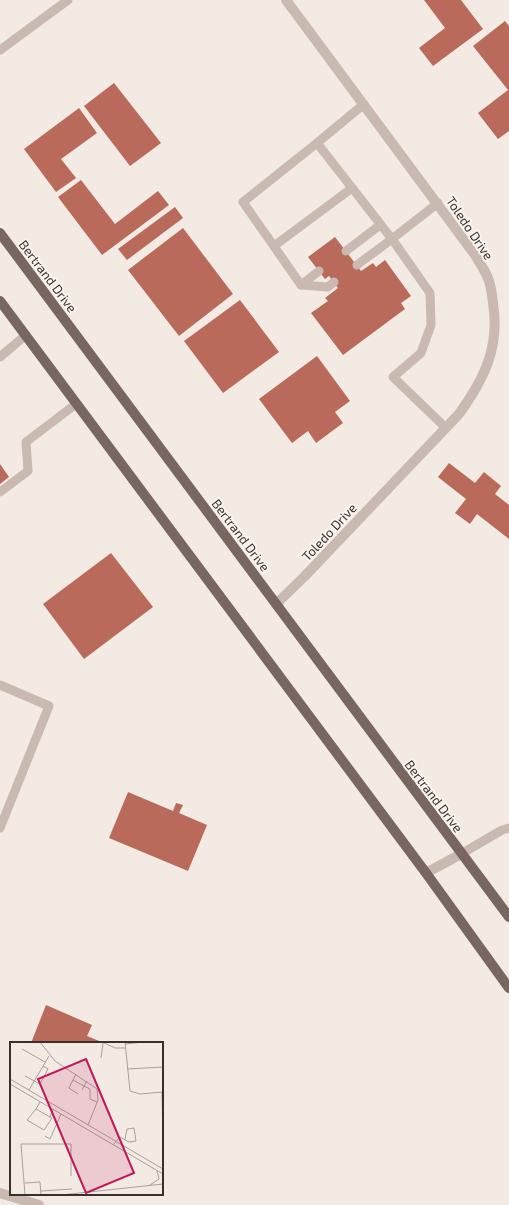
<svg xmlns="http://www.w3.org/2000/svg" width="509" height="1205" viewBox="0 0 509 1205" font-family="'Exo 2',sans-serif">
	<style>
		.building { fill: #b96a5a }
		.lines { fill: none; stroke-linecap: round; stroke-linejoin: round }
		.service { stroke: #c9b9b0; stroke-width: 9 }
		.minor { stroke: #c9b9b0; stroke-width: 10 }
		.tertiary { stroke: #c9b9b0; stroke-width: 10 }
		.primary { stroke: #796660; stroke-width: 10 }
		.labels { text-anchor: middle; stroke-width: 4; stroke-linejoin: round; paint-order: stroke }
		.street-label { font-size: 13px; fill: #39302d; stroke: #f9f4ef }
		.inset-road { fill: none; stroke: #a8a09a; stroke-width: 1 }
		.view { fill: #c2185b; fill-opacity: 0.15; stroke: #c2185b; stroke-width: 2 }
		.inset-edge { fill: none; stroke: #39302d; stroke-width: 2 }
	</style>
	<rect width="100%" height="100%" fill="#f2eae3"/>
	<g class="building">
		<polygon points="424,0 461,0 483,29 433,66 419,48 445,28"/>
		<polygon points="505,21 509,26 509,131 498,139 478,113 508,90 473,46"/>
		<polygon points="114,83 161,143 130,166 84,106"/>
		<polygon points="79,108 97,133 61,159 76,178 56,192 24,149"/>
		<polygon points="81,180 115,224 158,191 169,205 102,255 58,197"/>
		<polygon points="175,207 183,218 127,260 118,249"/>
		<polygon points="183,228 233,294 179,336 128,270"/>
		<polygon points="335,237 361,271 373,263 376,267 385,260 411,296 401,303 405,309 343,355 311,313 328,301 325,298 338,288 329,276 325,279 308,257"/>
		<polygon points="240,300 279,352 223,393 184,341"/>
		<polygon points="317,356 350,401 335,412 343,423 316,443 308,431 292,443 259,399"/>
		<polygon points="449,463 475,483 484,472 501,486 495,494 509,505 509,539 477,514 470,524 455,513 466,499 438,477"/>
		<polygon points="0,464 9,477 0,484"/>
		<polygon points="111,553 153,607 84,659 43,604"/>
		<polygon points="128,792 173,811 176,803 183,805 179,813 207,825 188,871 109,838"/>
		<polygon points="46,1005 92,1025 87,1036 104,1043 31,1043"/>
	</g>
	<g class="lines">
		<g class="service">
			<polyline points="0,50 68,0"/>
			<polyline points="364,104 317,143 392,239 438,203"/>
			<polyline points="274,246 352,188"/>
			<polyline points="346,251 380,225"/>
			<polyline points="357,265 392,239 430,293 431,325 421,353 393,377 445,427"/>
			<polyline points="301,285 243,202 317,143"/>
			<polyline points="301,285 328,287 334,282"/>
			<polyline points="301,285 319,271"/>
			<polyline points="0,357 26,335"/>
			<polyline points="0,492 28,471 26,442 76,404"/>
			<polyline points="0,685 49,706 0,828"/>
			<polyline points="461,854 502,830 509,828"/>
		</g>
		<g class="minor">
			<path d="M276,604L304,577L459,414C484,379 500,348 493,303C492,294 491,284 487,276C484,269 479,262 475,255L286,0"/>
			<polyline points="426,873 461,854"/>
		</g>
		<polyline class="tertiary" points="0,1193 39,1205"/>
		<g class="primary">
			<polyline points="0,233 509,917"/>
			<polyline points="0,301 426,873 509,988"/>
		</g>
	</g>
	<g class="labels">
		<g class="street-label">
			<text transform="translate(470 228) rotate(56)" y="5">Toledo Drive</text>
			<text transform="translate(48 276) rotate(53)" y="5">Bertrand Drive</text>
			<text transform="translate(329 532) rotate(-47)" y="5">Toledo Drive</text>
			<text transform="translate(241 535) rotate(53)" y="5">Bertrand Drive</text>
			<text transform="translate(434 796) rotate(53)" y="5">Bertrand Drive</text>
		</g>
	</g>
	<g transform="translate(10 1042)">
		<rect width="153" height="153" fill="#f2eae3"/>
		<path class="inset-road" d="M30,0L45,19L87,47L88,58L78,83M92,0L105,6H115M115,0L120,49L130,52L153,50M115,2L133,0M12,7L35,20M91,16L93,1M117,27L153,25M66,32L63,38L74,44L77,39M15,34L30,42L38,27L33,24M0,37L153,127M63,38L59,46L68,52M0,42L153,132M19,48L39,14M72,48L74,44L80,47V57L87,60M152,50L153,105M30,60L26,67L40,75L43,68M26,67L17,78L34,88L42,76L40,75M35,94L40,97L51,72M103,103L110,95L119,100L126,99L124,86L117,87L115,97M15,141L30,140L31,153M140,143L149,137L147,129M31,149L62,147M15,153L11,102H61V134M51,153L153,142"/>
		<path class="view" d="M76,17L124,131L76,151L28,37Z"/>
		<rect width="153" height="153" class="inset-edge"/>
	</g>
</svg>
